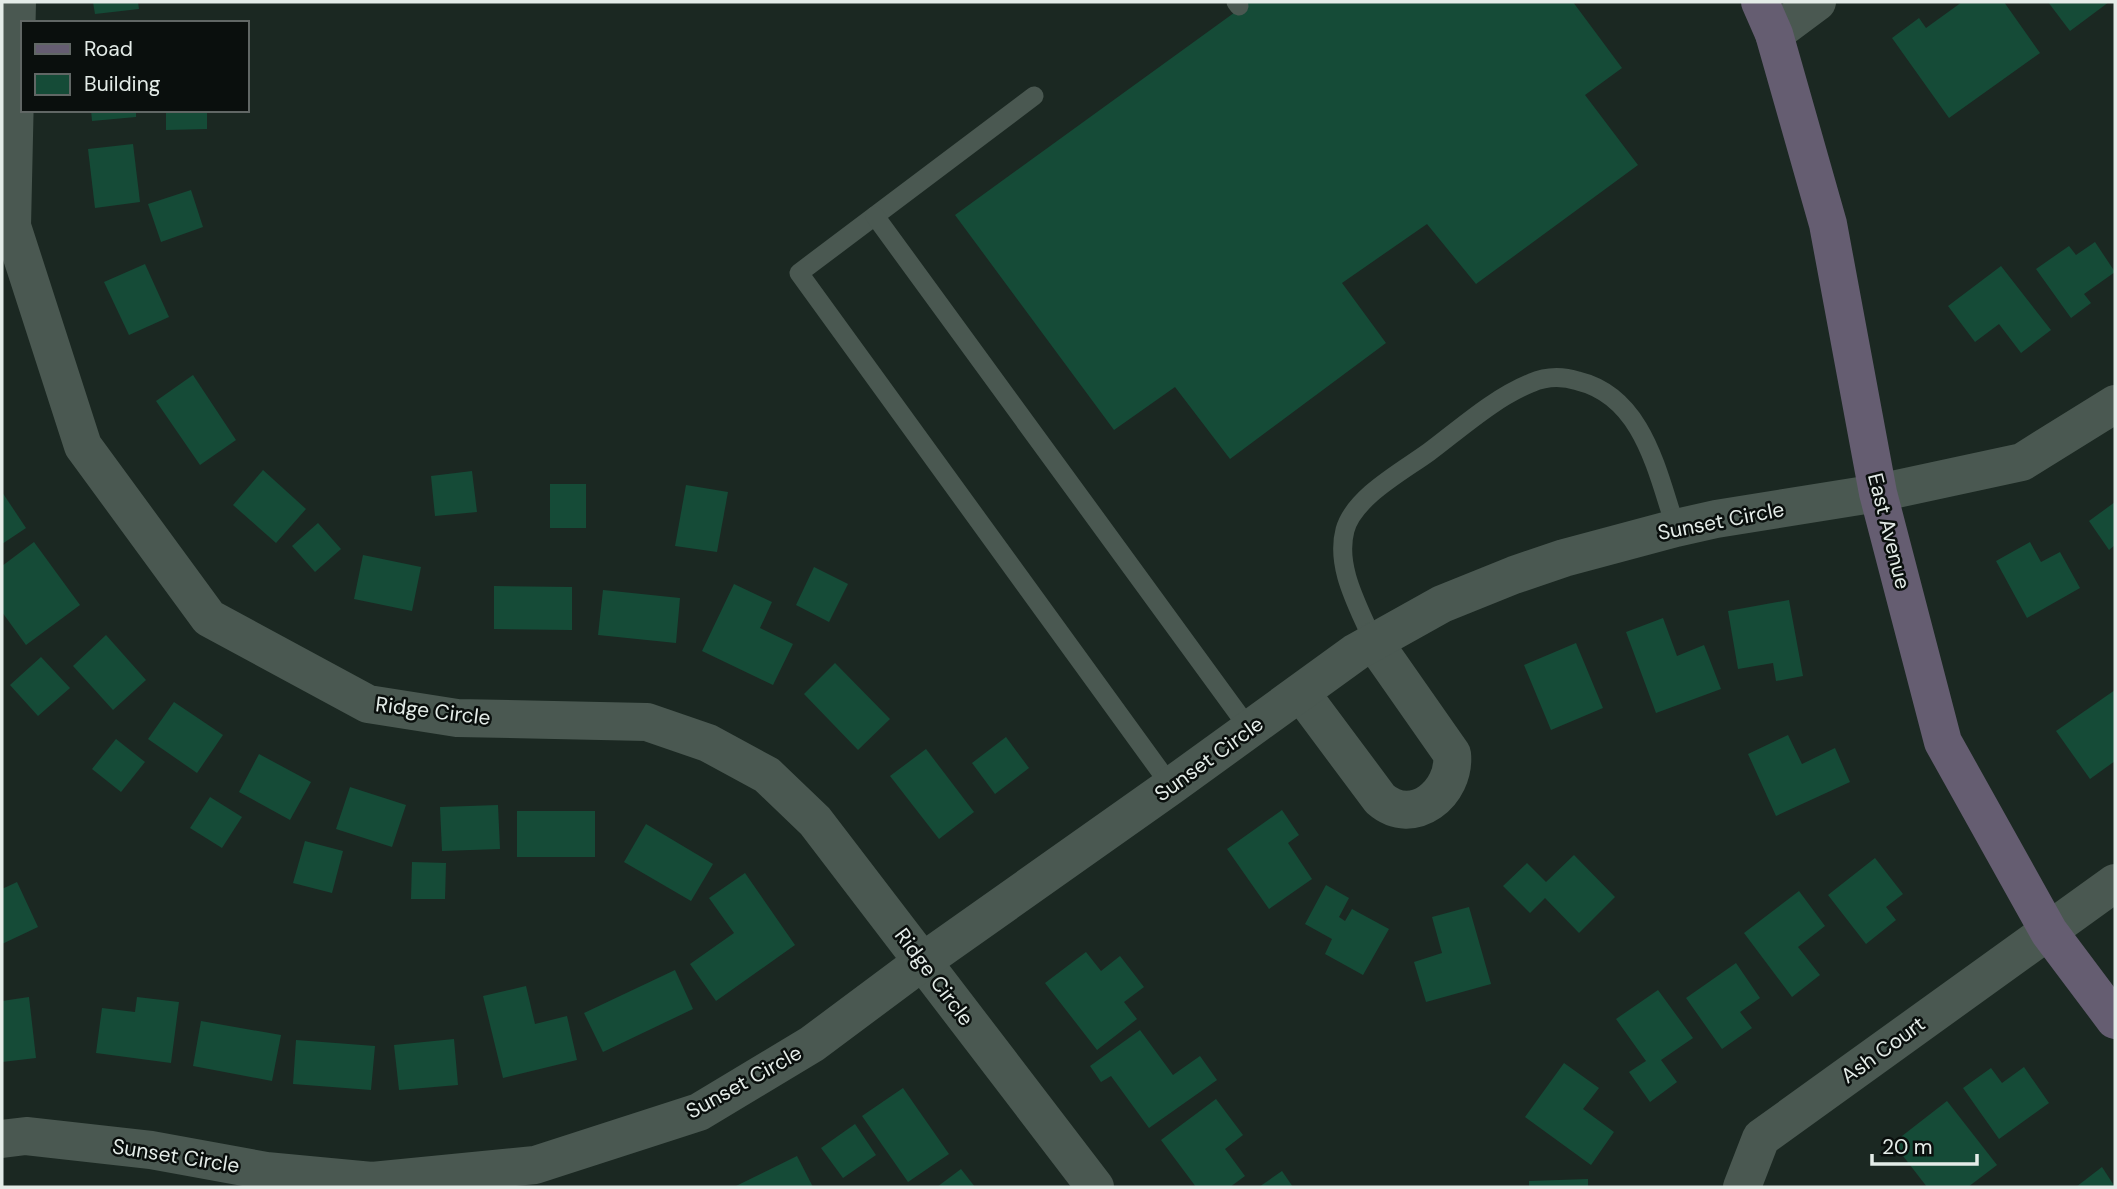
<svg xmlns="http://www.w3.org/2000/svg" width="2117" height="1189" viewBox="0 0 2117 1189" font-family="'DM Sans',sans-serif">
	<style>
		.building { fill: #154b37 }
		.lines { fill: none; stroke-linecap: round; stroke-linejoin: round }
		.lane { stroke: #4a5851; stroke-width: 19 }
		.street { stroke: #4a5851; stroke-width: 38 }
		.secondary { stroke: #655d71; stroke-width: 38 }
		.labels { text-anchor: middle; stroke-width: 5; stroke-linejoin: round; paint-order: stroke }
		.street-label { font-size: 21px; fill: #e4ece8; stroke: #0a0f0d }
	</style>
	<rect width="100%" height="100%" fill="#1b2822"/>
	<g class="building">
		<polygon points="93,2 138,2 139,9 95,14"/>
		<polygon points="1249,2 1573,2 1622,68 1585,95 1638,165 1476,284 1427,224 1342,283 1386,343 1230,459 1175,387 1114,430 955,215"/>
		<polygon points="1962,2 2004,2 2040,53 1949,118 1892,38 1919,18 1926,28"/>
		<polygon points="2048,2 2109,2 2070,31"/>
		<polygon points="91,110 136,110 136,117 92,121"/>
		<polygon points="166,110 207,110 207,129 166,130"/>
		<polygon points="133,144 140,202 95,208 88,149"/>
		<polygon points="191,190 203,227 161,242 148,204"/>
		<polygon points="2095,242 2115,272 2084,294 2091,303 2071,318 2036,269 2069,246 2076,255"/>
		<polygon points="145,264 169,317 129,335 104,282"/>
		<polygon points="2001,266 2051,330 2021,353 1999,324 1975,342 1948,306"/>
		<polygon points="193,375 236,440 200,465 156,401"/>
		<polygon points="263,470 306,509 276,543 233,505"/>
		<polygon points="472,471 477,512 435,516 431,476"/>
		<rect x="550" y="484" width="36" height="44"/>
		<polygon points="686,485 728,492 717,552 675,546"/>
		<polygon points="2,492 26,528 2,544"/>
		<polygon points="2115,502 2115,545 2109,550 2089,521"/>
		<polygon points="318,523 341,549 315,572 292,546"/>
		<polygon points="34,542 80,605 26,645 2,612 2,566"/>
		<polygon points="2030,542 2041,562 2060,552 2080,588 2027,618 1996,561"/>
		<polygon points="363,555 421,567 412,611 354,599"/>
		<polygon points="814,567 848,584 829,622 796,605"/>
		<polygon points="734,584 772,602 760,628 793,644 773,685 702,651"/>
		<polygon points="494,586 572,587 572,630 494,629"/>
		<polygon points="603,590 680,598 676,643 598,635"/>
		<polygon points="1789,600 1803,676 1776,681 1773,663 1738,669 1728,611"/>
		<polygon points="1663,618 1677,656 1704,645 1721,689 1656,713 1626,632"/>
		<polygon points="106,635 146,680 113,710 73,666"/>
		<polygon points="1576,643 1603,708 1551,730 1524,665"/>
		<polygon points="41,657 70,688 38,716 10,685"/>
		<polygon points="835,663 890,719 858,750 804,694"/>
		<polygon points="2115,690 2115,761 2090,779 2056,731"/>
		<polygon points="174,702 223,735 197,773 148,739"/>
		<polygon points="1788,735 1802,764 1835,748 1850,782 1776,816 1748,754"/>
		<polygon points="1006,737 1029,768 995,794 972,763"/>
		<polygon points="116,739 145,762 121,792 92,769"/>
		<polygon points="926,749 974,812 939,839 890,776"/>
		<polygon points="259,754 311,782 290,820 239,792"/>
		<polygon points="350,787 406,805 392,847 336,829"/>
		<polygon points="210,797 242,817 222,848 190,828"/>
		<polygon points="498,805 500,849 442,851 440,807"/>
		<polygon points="1282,810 1299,835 1288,843 1312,879 1269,909 1227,849"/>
		<rect x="517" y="811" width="78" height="46"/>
		<polygon points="646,824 713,864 691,901 624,862"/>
		<polygon points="305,841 343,851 332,893 293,883"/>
		<polygon points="1574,855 1615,897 1579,933 1545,898 1530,913 1503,886 1527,863 1546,882"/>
		<polygon points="1875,858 1903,894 1886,907 1896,920 1866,944 1828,895"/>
		<polygon points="412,862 446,863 445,899 411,899"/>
		<polygon points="745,873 795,945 716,1001 690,964 734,933 709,898"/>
		<polygon points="17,882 38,927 2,944 2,889"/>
		<polygon points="1326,885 1349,898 1339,917 1345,921 1352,909 1389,929 1363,975 1325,954 1332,939 1305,924"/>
		<polygon points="1799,891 1825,926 1798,947 1820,975 1792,997 1744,933"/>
		<polygon points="1469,907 1491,984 1426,1002 1414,962 1442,953 1432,917"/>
		<polygon points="1086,952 1101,971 1120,956 1144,987 1124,1002 1137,1019 1097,1050 1045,983"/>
		<polygon points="1736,963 1760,998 1740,1012 1752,1028 1722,1049 1686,998"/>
		<polygon points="675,970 693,1009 603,1052 584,1013"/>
		<polygon points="526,986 535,1024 567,1016 577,1060 503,1078 483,996"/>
		<polygon points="1658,990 1693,1038 1661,1060 1677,1082 1650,1102 1629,1072 1646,1061 1616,1019"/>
		<polygon points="29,997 36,1058 2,1062 2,1001"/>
		<polygon points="137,997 179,1002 171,1063 96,1053 102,1008 135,1012"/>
		<polygon points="201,1021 281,1035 272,1081 193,1066"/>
		<polygon points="1140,1030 1173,1075 1200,1056 1217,1080 1149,1128 1111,1076 1101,1082 1090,1066"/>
		<polygon points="454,1039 458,1085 399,1090 394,1045"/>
		<polygon points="296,1040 375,1046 371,1090 293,1084"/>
		<polygon points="1564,1063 1599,1088 1583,1109 1614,1132 1591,1165 1525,1117"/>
		<polygon points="2024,1067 2049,1103 1999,1139 1963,1088 1991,1068 2002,1083"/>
		<polygon points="903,1088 949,1154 908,1182 862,1116"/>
		<polygon points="1216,1099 1243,1135 1225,1149 1245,1176 1230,1187 1196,1187 1161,1140"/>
		<polygon points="1947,1101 1997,1165 1968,1187 1927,1187 1893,1143"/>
		<polygon points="855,1124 876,1155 843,1178 821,1148"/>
		<polygon points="797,1156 813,1187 734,1187"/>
		<polygon points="2102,1167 2115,1187 2076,1187"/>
		<polygon points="961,1169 975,1187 937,1187"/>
		<polygon points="1282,1171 1293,1187 1259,1187"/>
		<polygon points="1588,1179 1588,1187 1529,1187 1529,1181"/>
	</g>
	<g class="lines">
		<g class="lane">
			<polyline points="1236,2 1239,6"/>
			<polyline points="1034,96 799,273 1171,786"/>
			<polyline points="875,216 1250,730"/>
			<path d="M1373,641C1359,607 1335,568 1345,530C1354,497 1403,471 1429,452C1461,428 1494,398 1531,383C1547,376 1562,376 1578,381C1644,397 1657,473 1676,528"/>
		</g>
		<g class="street">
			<polyline points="17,2 12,226 83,446 209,618 368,704 457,718 647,722 708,743 767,775 815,821 1095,1187"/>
			<polyline points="1774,34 1817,2"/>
			<path d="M1301,693L1380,799C1413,828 1456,793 1452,754L1373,641"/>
			<polyline points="2,1139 26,1136 151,1150 266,1171 372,1181 535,1165 699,1112 812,1044 922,962 1171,786 1356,652 1442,604 1514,575 1564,558 1676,528 1716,519 1878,493 2022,462 2115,404"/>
			<polyline points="1742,1187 1761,1138 2115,883"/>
		</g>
		<polyline class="secondary" points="1760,2 1774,34 1828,224 1878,493 1943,742 2049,932 2115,1020"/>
	</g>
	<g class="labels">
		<g class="street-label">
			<text transform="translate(1721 521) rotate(-11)" y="7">Sunset Circle</text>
			<text transform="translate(1889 531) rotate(76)" y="7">East Avenue</text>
			<text transform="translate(433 711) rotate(7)" y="7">Ridge Circle</text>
			<text transform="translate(1209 759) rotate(-36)" y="7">Sunset Circle</text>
			<text transform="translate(934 977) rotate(53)" y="7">Ridge Circle</text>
			<text transform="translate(1883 1050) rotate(-36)" y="7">Ash Court</text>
			<text transform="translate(744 1082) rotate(-29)" y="7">Sunset Circle</text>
			<text transform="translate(176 1156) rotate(9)" y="7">Sunset Circle</text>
		</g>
	</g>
	<rect width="2117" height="1189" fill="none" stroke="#e4ece8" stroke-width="7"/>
	<rect x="21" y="21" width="228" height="91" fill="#0a0f0d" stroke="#616765" stroke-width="2"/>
	<rect x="35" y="44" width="35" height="10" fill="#655d71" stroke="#616765" stroke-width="2"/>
	<text x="84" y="56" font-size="21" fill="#e4ece8">Road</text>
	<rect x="35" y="74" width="35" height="21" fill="#154b37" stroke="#616765" stroke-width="2"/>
	<text x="84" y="91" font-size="21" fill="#e4ece8">Building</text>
	<path d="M1872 1154v10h105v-10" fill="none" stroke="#e4ece8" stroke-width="3.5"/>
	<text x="1882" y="1154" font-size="21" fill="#e4ece8" stroke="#0a0f0d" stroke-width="5" paint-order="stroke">20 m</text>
</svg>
